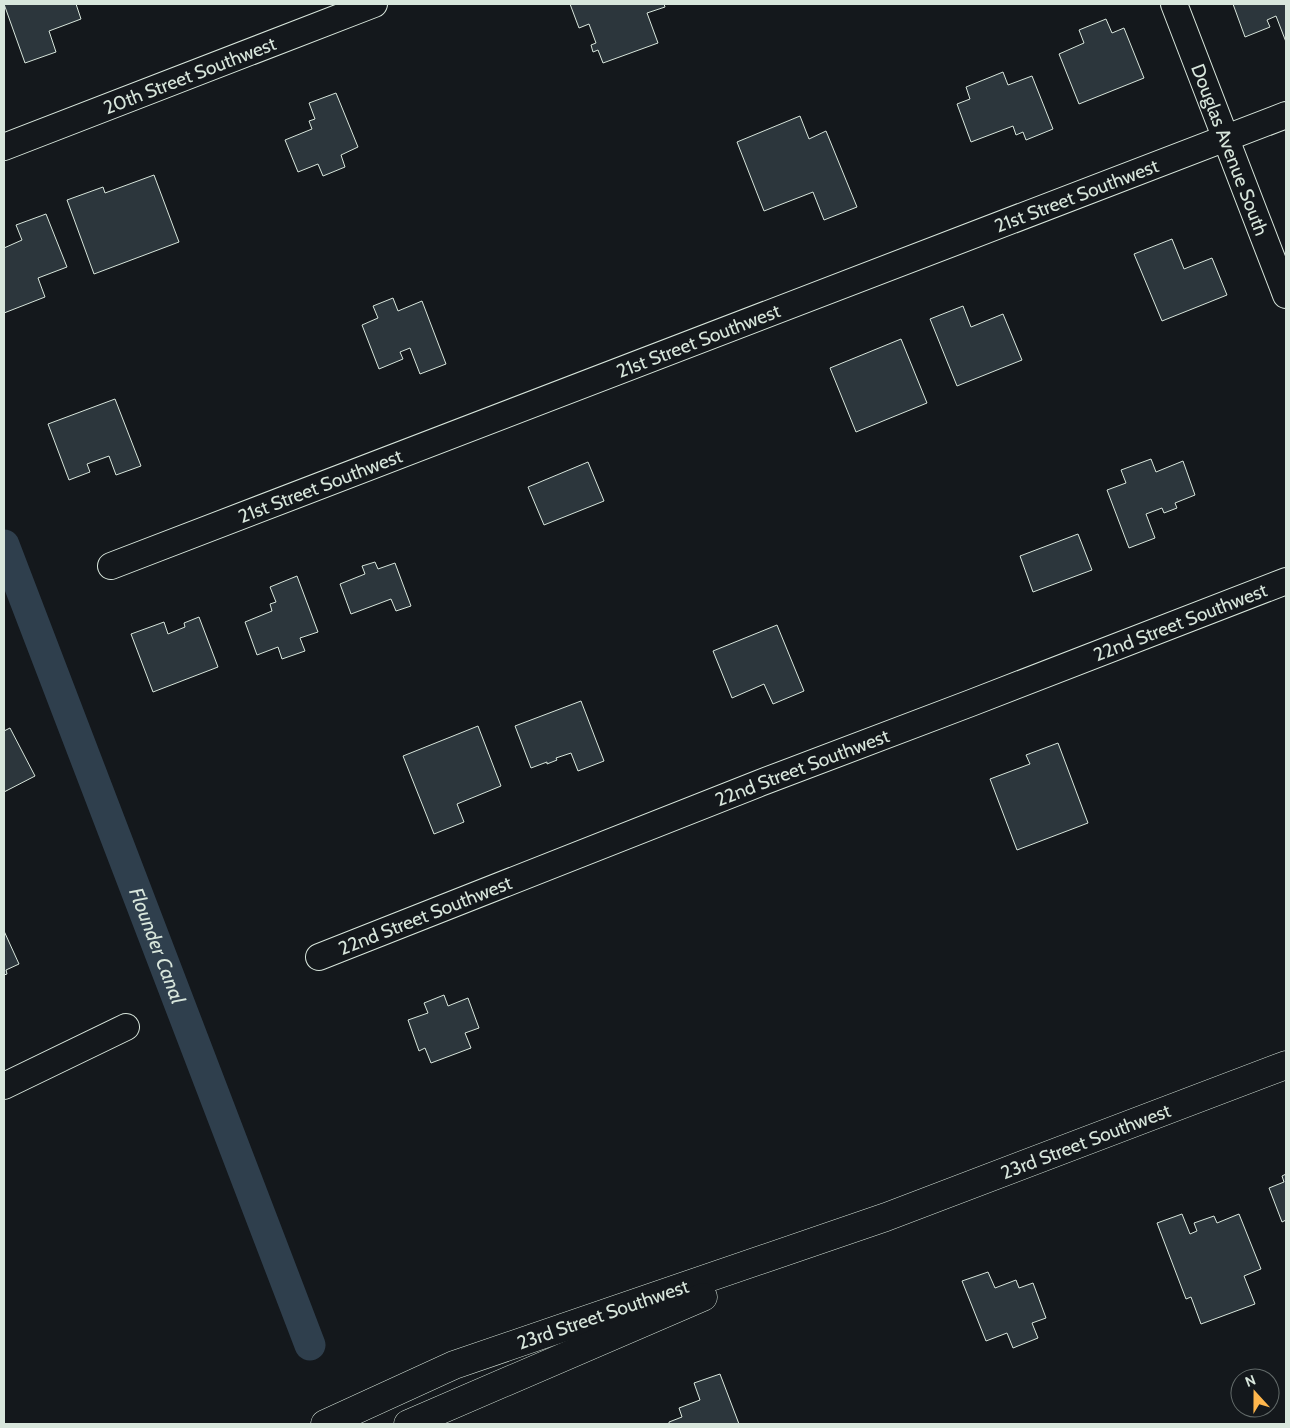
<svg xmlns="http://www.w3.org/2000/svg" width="1290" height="1428" viewBox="0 0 1290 1428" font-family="Cabin,sans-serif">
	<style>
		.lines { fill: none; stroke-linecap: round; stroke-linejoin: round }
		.canal { stroke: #2f3f4d; stroke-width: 31 }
		.building { fill: #2c363c; stroke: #d8e6dc }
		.street-casing { stroke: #d8e6dc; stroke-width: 28 }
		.secondary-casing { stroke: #d8e6dc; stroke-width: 29 }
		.street { stroke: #14181c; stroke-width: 26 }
		.secondary { stroke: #14181c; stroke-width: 28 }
		.labels { text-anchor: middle; stroke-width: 4; stroke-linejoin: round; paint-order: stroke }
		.street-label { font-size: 19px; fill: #d8e6dc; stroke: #14181c }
		.water-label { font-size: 20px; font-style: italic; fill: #d8e6dc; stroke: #14181c }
	</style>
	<rect width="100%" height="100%" fill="#14181c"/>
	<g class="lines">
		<path class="canal" id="s1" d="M4,545L310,1345"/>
	</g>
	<g class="building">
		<polygon points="4,4 76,4 81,19 49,31 56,52 25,63"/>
		<polygon points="570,4 664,4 665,7 647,13 658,43 603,63 598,50 593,52 591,45 596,43 589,24 579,28"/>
		<polygon points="1233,4 1286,4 1286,42 1276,16 1267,20 1270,27 1245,37"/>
		<polygon points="1106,19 1112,33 1124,28 1144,78 1079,104 1059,54 1084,43 1079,30"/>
		<polygon points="1003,72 1008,85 1032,76 1053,129 1026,140 1023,132 1016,135 1013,126 971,142 957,104 970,99 966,87"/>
		<polygon points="336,93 358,147 341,155 345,167 323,176 318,164 298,172 285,140 312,129 309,121 315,119 309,103"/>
		<polygon points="800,116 809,139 826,131 857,207 824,220 813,192 764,211 737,142"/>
		<polygon points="154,175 179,242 94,274 67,200 103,187 105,193"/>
		<polygon points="46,214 67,267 38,278 45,297 4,313 4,248 22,240 16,225"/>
		<polygon points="1172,239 1184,269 1212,258 1227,295 1162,321 1134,254"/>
		<polygon points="393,298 398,311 422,301 446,364 420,374 410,348 400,352 403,359 379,369 362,325 378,318 373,306"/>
		<polygon points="963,306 971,327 1003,314 1022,360 957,386 930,319"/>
		<polygon points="901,339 927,403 856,432 830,368"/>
		<polygon points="115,399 141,466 116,475 109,456 87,464 90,472 69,480 48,424"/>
		<polygon points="1151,459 1156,472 1183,461 1195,495 1175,503 1177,508 1164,513 1162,508 1146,514 1155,538 1129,548 1107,490 1126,483 1121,470"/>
		<polygon points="588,462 604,501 544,525 528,487"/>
		<polygon points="1078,534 1092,570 1033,592 1020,556"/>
		<polygon points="375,562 378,569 395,563 411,606 396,611 391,599 351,614 340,584 365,574 362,566"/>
		<polygon points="297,576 318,632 300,638 305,651 282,659 278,647 257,655 245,622 272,611 270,604 276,602 270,587"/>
		<polygon points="199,617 218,667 153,692 131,634 164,622 168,634 185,627 184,623"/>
		<polygon points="777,625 804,691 773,704 764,684 732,698 713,651"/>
		<polygon points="581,701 604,761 578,771 571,753 556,758 557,760 547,764 547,762 531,768 515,726"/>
		<polygon points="478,726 501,786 457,804 464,822 434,834 403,756"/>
		<polygon points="10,728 35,776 4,792 4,731"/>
		<polygon points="1058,743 1088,823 1017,850 990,779 1030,764 1026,755"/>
		<polygon points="4,931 19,964 6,970 7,974 4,975"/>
		<polygon points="444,995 448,1006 468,998 479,1028 465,1033 471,1048 431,1063 425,1048 419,1051 408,1020 428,1013 424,1003"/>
		<polygon points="1286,1174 1286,1220 1282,1222 1269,1188 1284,1182 1282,1176"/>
		<polygon points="1182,1214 1190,1234 1197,1231 1194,1223 1214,1216 1217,1223 1239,1214 1261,1269 1244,1276 1255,1304 1201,1324 1191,1297 1186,1299 1157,1223"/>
		<polygon points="988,1272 995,1288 1016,1280 1019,1288 1033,1283 1046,1318 1032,1323 1038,1338 1013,1348 1007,1333 986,1341 962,1281"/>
		<polygon points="720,1374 739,1424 669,1424 669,1422 682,1417 679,1408 700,1400 694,1383"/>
	</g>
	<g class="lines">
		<defs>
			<g id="street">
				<path id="s2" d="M1174,4L1286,295"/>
				<path id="s3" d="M4,147L374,4"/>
				<path id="s4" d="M111,566L1286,115"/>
				<path id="s5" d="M319,957L760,783L971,703L1286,581"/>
				<polyline points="4,1086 126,1027"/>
			</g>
			<g id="secondary">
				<path id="s6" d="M325,1424L454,1365L886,1217L1286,1065"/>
				<polyline points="408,1424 703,1297"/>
			</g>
		</defs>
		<use href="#street" class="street-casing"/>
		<use href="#secondary" class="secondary-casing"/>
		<use href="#street" class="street"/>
		<use href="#secondary" class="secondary"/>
	</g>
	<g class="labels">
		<g class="street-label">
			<text dy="7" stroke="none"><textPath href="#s3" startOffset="199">20th Street Southwest</textPath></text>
			<text dy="7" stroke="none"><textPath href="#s2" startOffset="156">Douglas Avenue South</textPath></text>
			<text dy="7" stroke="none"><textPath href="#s4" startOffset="1034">21st Street Southwest</textPath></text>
			<text dy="7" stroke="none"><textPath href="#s4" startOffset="629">21st Street Southwest</textPath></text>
			<text dy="7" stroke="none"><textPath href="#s4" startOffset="224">21st Street Southwest</textPath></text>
			<text dy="7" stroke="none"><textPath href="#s5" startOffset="924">22nd Street Southwest</textPath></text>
			<text dy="7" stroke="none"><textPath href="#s5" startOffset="519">22nd Street Southwest</textPath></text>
			<text dy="7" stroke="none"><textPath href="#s5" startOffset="114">22nd Street Southwest</textPath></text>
			<text dy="7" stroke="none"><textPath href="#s6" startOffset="812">23rd Street Southwest</textPath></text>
			<text dy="7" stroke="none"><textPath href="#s6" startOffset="299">23rd Street Southwest</textPath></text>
		</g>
		<g class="water-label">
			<text dy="7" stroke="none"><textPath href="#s1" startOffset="429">Flounder Canal</textPath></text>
		</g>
	</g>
	<rect width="1290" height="1428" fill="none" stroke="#d8e6dc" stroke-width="10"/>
	<g transform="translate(1255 1393) rotate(339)"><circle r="24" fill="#14181c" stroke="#626a69"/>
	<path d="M0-4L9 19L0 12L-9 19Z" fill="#ffb74d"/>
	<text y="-8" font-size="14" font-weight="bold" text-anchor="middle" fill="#d8e6dc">N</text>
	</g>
</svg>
